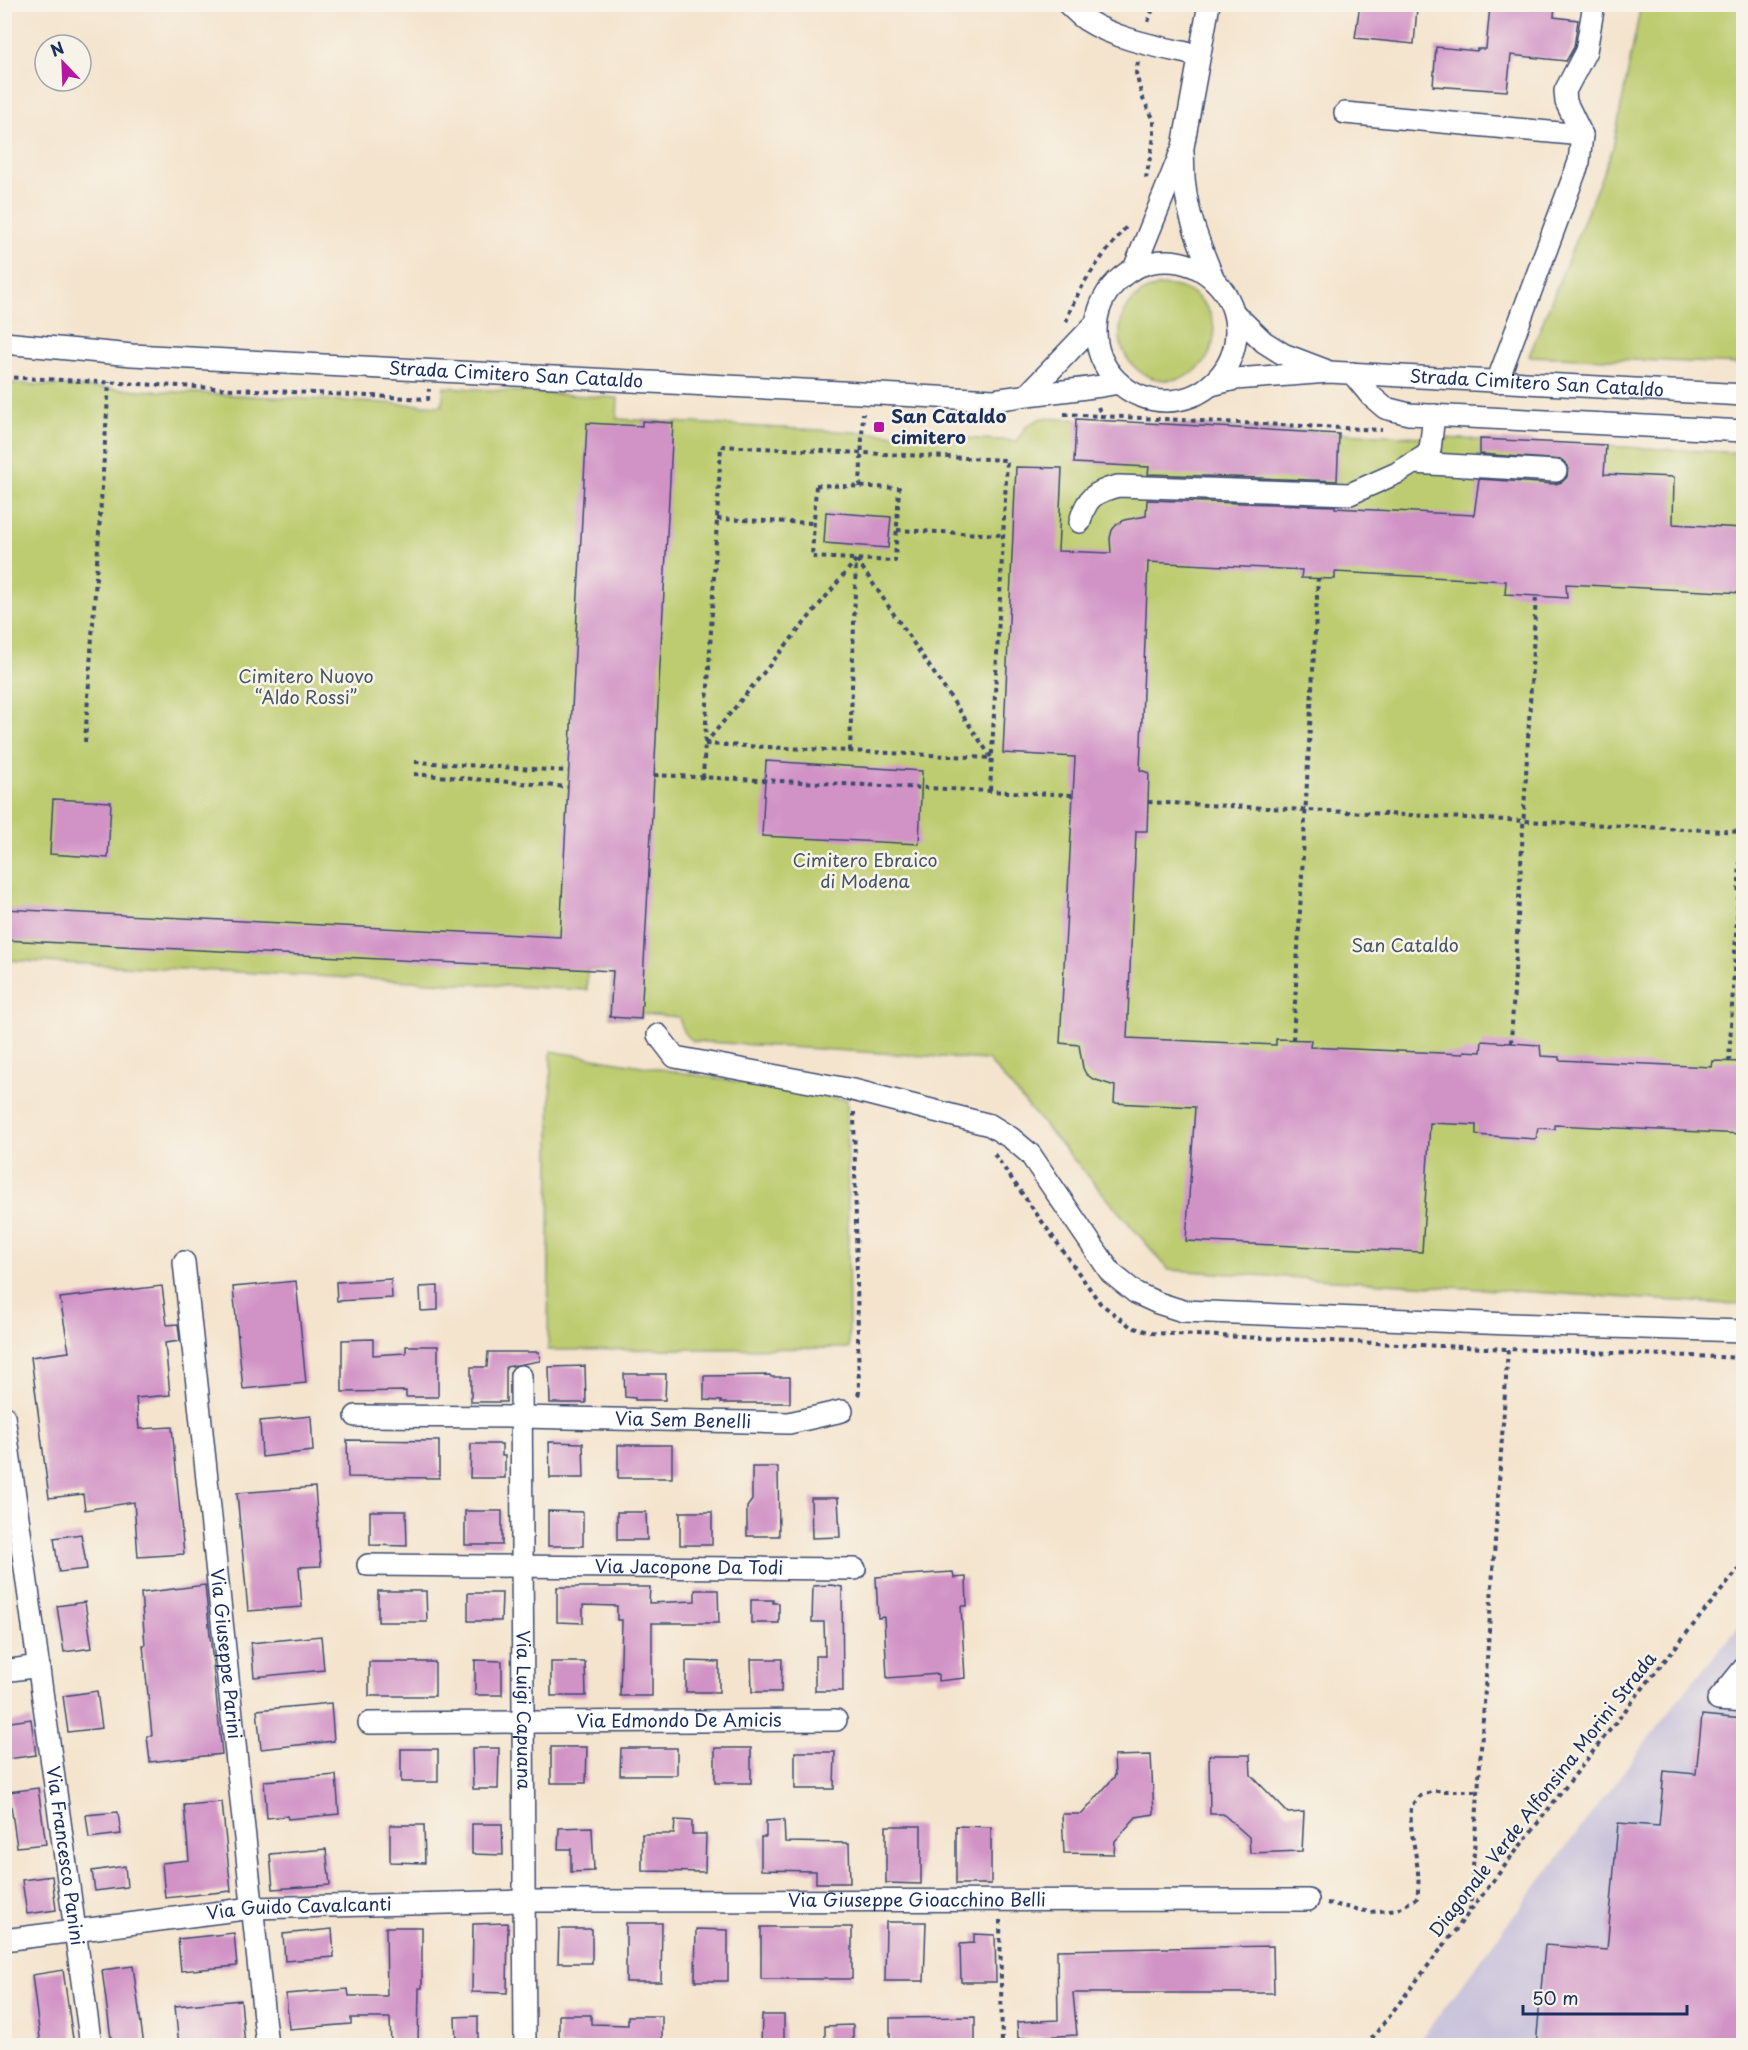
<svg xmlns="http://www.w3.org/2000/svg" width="1748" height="2050" viewBox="0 0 1748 2050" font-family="'Playpen Sans',sans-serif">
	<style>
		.industrial { fill: #c6c0da }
		.green { fill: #bdcc6f; stroke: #6c7e66; stroke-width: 1.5 }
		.building { fill: #d193c6 }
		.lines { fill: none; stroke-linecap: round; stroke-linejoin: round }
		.minor-casing { stroke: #3c4a6f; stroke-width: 24 }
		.path { stroke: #3c4a6f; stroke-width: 4; stroke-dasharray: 4.5 4.5; stroke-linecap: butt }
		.minor { stroke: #fff; stroke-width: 21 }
		.poi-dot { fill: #b5179e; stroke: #f7f3e8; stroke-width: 2 }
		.labels { text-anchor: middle; stroke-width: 5; stroke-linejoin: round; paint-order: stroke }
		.street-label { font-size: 18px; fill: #1b2f5e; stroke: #f7f3e8 }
		.poi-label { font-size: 18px; font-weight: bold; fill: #1b2f5e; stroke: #f7f3e8; text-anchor: start }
		.park-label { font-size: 18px; fill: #445662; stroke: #f7f3e8 }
	</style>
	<rect width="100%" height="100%" fill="#f7f3e8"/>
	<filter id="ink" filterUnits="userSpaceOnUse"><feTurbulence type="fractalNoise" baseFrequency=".0167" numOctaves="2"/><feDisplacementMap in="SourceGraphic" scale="12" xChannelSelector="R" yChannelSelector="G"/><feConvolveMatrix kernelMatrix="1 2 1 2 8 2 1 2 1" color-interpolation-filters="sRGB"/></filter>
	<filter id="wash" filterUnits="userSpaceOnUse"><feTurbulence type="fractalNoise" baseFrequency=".008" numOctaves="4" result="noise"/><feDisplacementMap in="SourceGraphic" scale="24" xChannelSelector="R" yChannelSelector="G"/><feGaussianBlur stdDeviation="1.35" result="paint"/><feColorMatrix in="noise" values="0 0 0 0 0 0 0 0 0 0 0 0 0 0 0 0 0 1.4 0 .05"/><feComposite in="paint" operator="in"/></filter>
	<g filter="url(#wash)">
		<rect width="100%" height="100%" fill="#f4e4cd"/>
		<polygon class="industrial" points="1743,1622 1743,2045 1415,2046 1683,1693"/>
		<g class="green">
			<polygon points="1641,5 1743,5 1743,364 1529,356 1613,148"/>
			<circle cx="1167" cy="333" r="47"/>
			<path d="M4,383L442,406L444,387L618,398L617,419L1017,441L1027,425L1042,418L1743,453V1305L1169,1270L988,1060L693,1041C684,1035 681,1027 679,1017L642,1014L641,1019L610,1017L613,971L587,970V990L5,960Z"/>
			<polygon points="551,1051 847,1100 849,1348 548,1350"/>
		</g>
		<g id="blocks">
			<g class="building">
				<polygon points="1360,4 1401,4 1401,7 1417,8 1414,44 1355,38"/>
				<polygon points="1537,4 1555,4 1554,17 1578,20 1574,47 1566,61 1511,55 1507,91 1433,86 1436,47 1477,51 1477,49 1486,49 1490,6 1536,10"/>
				<polygon points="1076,419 1339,434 1337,481 1148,474 1149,467 1074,463"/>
				<polygon points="642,421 673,423 641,1019 610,1017 613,971 4,940 4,909 560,937 587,423 642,426"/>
				<polygon points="1480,439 1606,445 1604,474 1674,477 1673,524 1743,528 1743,593 1566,584 1567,598 1505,594 1506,581 1335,572 1335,579 1301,578 1302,570 1148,562 1140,770 1149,773 1147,831 1136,831 1127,1038 1276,1045 1276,1039 1311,1040 1310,1047 1463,1054 1464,1051 1481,1052 1482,1041 1540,1045 1541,1056 1559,1057 1559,1060 1712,1067 1713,1061 1743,1062 1743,1134 1555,1125 1555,1129 1538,1128 1536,1139 1476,1135 1476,1125 1430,1123 1422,1252 1186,1241 1195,1107 1114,1103 1115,1086 1093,1079 1086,1074 1083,1068 1079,1045 1060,1043 1075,757 1003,753 1016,467 1062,468 1058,551 1111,553 1110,538 1112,530 1117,524 1124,520 1146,516 1147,500 1335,506 1335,508 1474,515 1479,479 1555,484 1562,482 1567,477 1568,466 1562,460 1480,454"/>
				<polygon points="826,512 891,517 888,548 824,543"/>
				<polygon points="766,761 922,771 919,844 762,836"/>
				<polygon points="53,799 111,802 108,858 50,854"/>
				<polygon points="391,1279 392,1298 337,1301 336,1282"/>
				<polygon points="296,1281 306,1383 243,1389 233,1287"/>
				<polygon points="162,1286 167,1325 178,1324 180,1341 165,1343 170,1395 136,1398 139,1429 172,1427 184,1554 138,1557 134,1502 85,1510 83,1494 49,1498 31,1357 69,1352 60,1298"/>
				<polygon points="438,1286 438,1310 421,1311 420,1287"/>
				<polygon points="373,1339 373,1355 406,1353 406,1346 438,1346 438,1397 406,1397 406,1391 342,1392 342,1340"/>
				<polygon points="488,1352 539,1352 540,1361 506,1367 506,1402 471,1402 471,1367 487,1367"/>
				<polygon points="585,1366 586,1403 550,1403 549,1367"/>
				<polygon points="624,1374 666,1374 665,1400 635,1400 635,1398 625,1397"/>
				<polygon points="770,1375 771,1377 790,1377 790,1403 721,1403 721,1401 704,1400 704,1376"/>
				<polygon points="311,1416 313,1451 262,1457 260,1421"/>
				<polygon points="347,1440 439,1441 439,1478 348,1477"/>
				<polygon points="549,1442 583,1443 584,1478 550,1478"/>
				<polygon points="471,1444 502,1444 502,1456 505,1456 505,1478 470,1478"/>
				<rect x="618" y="1445" width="54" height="33"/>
				<polygon points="752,1467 778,1467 779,1536 747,1536 747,1507 752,1500"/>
				<polygon points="315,1487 321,1566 299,1567 302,1607 248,1611 237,1493"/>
				<polygon points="811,1498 838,1498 840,1537 812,1538"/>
				<polygon points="370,1511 406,1511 407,1546 370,1545"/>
				<rect x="465" y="1511" width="37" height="34"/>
				<polygon points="548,1511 583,1512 583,1546 548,1546"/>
				<polygon points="617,1512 646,1512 647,1540 617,1540"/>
				<rect x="680" y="1512" width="32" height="33"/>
				<polygon points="81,1534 87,1569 59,1572 54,1538"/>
				<polygon points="953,1572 954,1578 966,1577 967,1606 961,1606 965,1678 938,1681 938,1674 887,1678 884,1617 878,1618 876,1577"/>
				<polygon points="205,1585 222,1754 150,1762 147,1736 152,1736 143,1645 145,1645 141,1593"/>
				<polygon points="831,1585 842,1587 843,1691 815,1691 815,1656 825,1656 824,1622 812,1622 813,1586"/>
				<polygon points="557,1587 650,1587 649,1603 695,1601 695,1590 718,1590 719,1623 652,1623 652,1696 620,1696 622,1620 617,1620 617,1606 583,1605 583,1623 557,1622"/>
				<polygon points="378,1591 426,1591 427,1622 378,1622"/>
				<polygon points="468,1593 502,1593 501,1621 468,1621"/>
				<polygon points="751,1600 773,1600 773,1603 779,1603 779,1623 751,1623"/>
				<polygon points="85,1602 92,1648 64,1652 57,1606"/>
				<polygon points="321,1636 324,1670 254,1677 251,1643"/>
				<polygon points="751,1659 782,1659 781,1692 752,1692"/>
				<polygon points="475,1660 502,1661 502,1695 475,1695"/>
				<polygon points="686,1661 719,1662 719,1692 686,1692"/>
				<rect x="369" y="1662" width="66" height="34"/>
				<polygon points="551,1662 585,1662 586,1696 551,1696"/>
				<polygon points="97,1691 102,1728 68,1732 63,1696"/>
				<polygon points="331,1703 334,1741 261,1749 257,1710"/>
				<polygon points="1702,1715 1743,1719 1743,2046 1536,2046 1545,1945 1607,1950 1618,1823 1659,1826 1664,1771 1696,1774"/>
				<polygon points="31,1719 36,1755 8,1759 4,1723"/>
				<polygon points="551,1747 587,1747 586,1783 551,1783"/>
				<polygon points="472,1748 499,1748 498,1789 473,1789"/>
				<polygon points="621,1748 677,1748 677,1775 620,1775"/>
				<rect x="715" y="1748" width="36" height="35"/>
				<rect x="401" y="1749" width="37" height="33"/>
				<polygon points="795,1752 835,1752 834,1789 795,1789"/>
				<polygon points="1151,1755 1154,1814 1136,1817 1115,1841 1114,1854 1064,1853 1062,1814 1082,1814 1115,1776 1114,1756"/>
				<polygon points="1209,1755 1250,1755 1251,1775 1288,1813 1304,1812 1302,1851 1250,1853 1249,1837 1223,1814 1210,1814"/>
				<polygon points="336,1775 339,1814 288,1819 287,1816 267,1818 264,1781"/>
				<polygon points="38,1788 46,1844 17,1847 9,1792"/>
				<polygon points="222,1802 231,1891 165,1898 162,1863 189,1860 184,1805"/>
				<polygon points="118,1812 121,1834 89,1838 86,1815"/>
				<polygon points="675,1820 692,1821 692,1834 706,1834 705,1872 642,1871 642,1834 674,1834"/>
				<polygon points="784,1820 785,1842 849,1843 850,1883 816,1883 816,1871 761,1870 761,1837 766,1837 766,1821"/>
				<polygon points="472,1824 502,1824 503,1855 472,1854"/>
				<polygon points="390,1825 424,1825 425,1863 390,1862"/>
				<polygon points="886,1826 921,1826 921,1884 886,1883"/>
				<polygon points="956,1826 991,1827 991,1884 956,1884"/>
				<polygon points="592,1827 594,1871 571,1872 571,1849 558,1849 559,1828"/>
				<polygon points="326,1849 330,1885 273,1889 270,1854"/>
				<polygon points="125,1866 127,1887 95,1891 92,1871"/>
				<polygon points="52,1876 56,1910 27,1914 22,1880"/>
				<polygon points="886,1922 926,1922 924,1981 885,1981"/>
				<polygon points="508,1923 507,1993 472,1992 473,1924"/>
				<polygon points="626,1923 662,1923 661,1982 626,1982"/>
				<polygon points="386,1927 422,1927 422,1988 419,1988 418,2046 391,2046 390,2018 351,2018 351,2024 289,2029 286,1994 348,1989 349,1996 387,1996"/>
				<rect x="761" y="1927" width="91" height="52"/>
				<polygon points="332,1929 334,1957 285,1961 283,1934"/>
				<polygon points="559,1929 592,1929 592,1963 558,1963"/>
				<polygon points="696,1929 728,1930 728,1981 695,1981"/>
				<polygon points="234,1933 237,1966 181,1971 178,1939"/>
				<polygon points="974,1934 995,1935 996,1982 961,1982 960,1944 974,1943"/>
				<polygon points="1273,1946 1274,1993 1073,1993 1077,2035 1018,2038 1017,2022 1058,2020 1057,1950"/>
				<polygon points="133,1966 144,2046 112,2046 102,1970"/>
				<polygon points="63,1970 74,2046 41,2046 32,1975"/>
				<polygon points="241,2000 245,2046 179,2046 175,2006"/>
				<polygon points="559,2015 591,2015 591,2024 628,2025 628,2016 662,2016 662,2046 559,2046"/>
				<polygon points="762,2015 784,2015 784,2046 761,2046"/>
				<polygon points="478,2016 478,2042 456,2043 455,2017"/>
				<polygon points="975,2017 975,2046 890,2046 890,2018"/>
				<polygon points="853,2025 853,2046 825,2046 825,2026"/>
			</g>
		</g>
	</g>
	<g filter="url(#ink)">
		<use href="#blocks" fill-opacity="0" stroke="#3c4a6f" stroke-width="1.5"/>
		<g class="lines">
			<defs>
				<g id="minor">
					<path d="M1068,4C1074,10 1080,16 1086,20C1119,41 1162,47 1199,56"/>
					<polyline points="1345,113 1582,135"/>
					<path d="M1183,153C1184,164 1183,175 1185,186C1188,218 1202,250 1214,280"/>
					<circle cx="1166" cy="331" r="70"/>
					<polyline points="1134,269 1183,147 1209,4"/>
					<polyline points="1235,314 1264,342 1283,354 1325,370"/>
					<path id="s1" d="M4,343L132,355L994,400C1035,393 1077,391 1119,383"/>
					<polyline points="1352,373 1371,396 1385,408 1409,414 1744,431"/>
					<polyline points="1497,382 1579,162 1582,135 1566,102 1565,91 1586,51 1594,4"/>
					<path id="s2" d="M1211,385L1235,379L1329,372L1744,395"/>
					<polyline points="1028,394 1096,323"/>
					<polyline points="1413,463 1556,471"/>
					<path d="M1080,522C1086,498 1094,492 1118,486L1350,494L1397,473L1425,456L1430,450L1434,415"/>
					<polyline points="658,1035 675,1057 853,1090 990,1125 1011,1138 1030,1154 1111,1273 1136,1293 1158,1303 1183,1311 1510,1324 1744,1331"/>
					<path id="s3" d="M184,1262L267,2046"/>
					<path id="s4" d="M521,1376L525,2046"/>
					<path id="s5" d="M4,1416L91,2046"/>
					<path id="s6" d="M356,1416L521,1417L789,1423L842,1411"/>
					<path id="s7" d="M368,1565L855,1569"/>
					<polyline points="1744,1668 1718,1700 1744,1702"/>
					<polyline points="4,1671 39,1666"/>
					<path id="s8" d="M369,1723L836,1720"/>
					<path id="s9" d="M4,1940L252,1908L524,1901L1308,1900"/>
				</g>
			</defs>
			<use href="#minor" class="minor-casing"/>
			<g class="path">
				<polyline points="1148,22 1152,11 1157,4"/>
				<polyline points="1138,62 1136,73 1142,97 1154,120 1154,137 1146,178"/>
				<path d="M1066,322C1078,285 1103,255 1127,226"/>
				<polyline points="4,377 428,399 429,389"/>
				<polyline points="1098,407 1102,416 1382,430"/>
				<polyline points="1064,414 1102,416"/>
				<polygon points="816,485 899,488 895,561 812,557"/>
				<polyline points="860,487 863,413"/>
				<polyline points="717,519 814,523"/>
				<polyline points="897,530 1003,535"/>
				<polyline points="857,560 991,757"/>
				<polyline points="85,742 109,382"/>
				<polyline points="705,744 991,758"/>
				<polyline points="705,744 856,560"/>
				<polyline points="850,751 856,560"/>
				<polyline points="415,762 568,771"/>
				<polyline points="414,774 568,787"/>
				<polyline points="654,775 1074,795"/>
				<polyline points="703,778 721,446 1007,460 990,791"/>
				<polyline points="1148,802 1744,832"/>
				<polyline points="1293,1040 1318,578"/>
				<polyline points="1511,1043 1536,596"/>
				<polyline points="1729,1062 1744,789"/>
				<polyline points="854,1112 859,1392 857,1398"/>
				<polyline points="994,1154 1100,1303 1131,1327 1152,1333 1508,1349"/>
				<path d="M1327,1903L1370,1912L1398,1909L1417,1898C1423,1866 1408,1838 1411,1806L1420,1796L1434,1791H1478"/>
				<polyline points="1470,1911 1508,1349 1744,1358"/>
				<polyline points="1000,1920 1002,2046"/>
				<path d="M1366,2046C1492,1884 1613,1721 1744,1563"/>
			</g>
			<use href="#minor" class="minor"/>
		</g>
	</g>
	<rect class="poi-dot" x="873" y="421" width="12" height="12" rx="3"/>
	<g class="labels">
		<g class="street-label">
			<text dy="6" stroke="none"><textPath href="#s1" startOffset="513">Strada Cimitero San Cataldo</textPath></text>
			<text dy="6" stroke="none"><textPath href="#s2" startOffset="327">Strada Cimitero San Cataldo</textPath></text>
			<text dy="6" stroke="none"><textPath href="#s6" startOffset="327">Via Sem Benelli</textPath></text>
			<text dy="6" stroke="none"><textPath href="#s7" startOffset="321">Via Jacopone Da Todi</textPath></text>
			<text dy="6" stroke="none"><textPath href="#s3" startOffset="394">Via Giuseppe Parini</textPath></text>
			<text dy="6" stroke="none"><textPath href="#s4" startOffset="334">Via Luigi Capuana</textPath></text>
			<text dy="6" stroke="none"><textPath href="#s8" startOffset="310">Via Edmondo De Amicis</textPath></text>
			<text transform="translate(1543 1795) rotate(-52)" y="6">Diagonale Verde Alfonsina Morini Strada</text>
			<text dy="6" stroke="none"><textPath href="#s5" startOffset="444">Via Francesco Panini</textPath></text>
			<text dy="6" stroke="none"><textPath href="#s9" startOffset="915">Via Giuseppe Gioacchino Belli</textPath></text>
			<text dy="6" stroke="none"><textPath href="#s9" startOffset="297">Via Guido Cavalcanti</textPath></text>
		</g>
		<g class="poi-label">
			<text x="891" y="423">San Cataldo<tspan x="891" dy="21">cimitero</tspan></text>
		</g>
		<g class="park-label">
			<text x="306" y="683">Cimitero Nuovo<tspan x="306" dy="21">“Aldo Rossi”</tspan></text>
			<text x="865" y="867">Cimitero Ebraico<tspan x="865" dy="21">di Modena</tspan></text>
			<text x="1405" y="952">San Cataldo</text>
		</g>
	</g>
	<rect width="1748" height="2050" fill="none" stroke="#f7f3e8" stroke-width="24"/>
	<g transform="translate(63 63) rotate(337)"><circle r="28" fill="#f7f3e8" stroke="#9fa5b1" stroke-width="1.5"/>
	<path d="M0-4.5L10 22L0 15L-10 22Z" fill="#b5179e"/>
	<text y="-9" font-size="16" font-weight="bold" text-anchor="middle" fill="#1b2f5e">N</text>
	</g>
	<path d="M1523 2005v9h164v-9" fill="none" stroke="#1b2f5e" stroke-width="3"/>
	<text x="1532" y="2005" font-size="18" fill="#1b2f5e" stroke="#f7f3e8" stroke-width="4.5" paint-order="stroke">50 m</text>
</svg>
